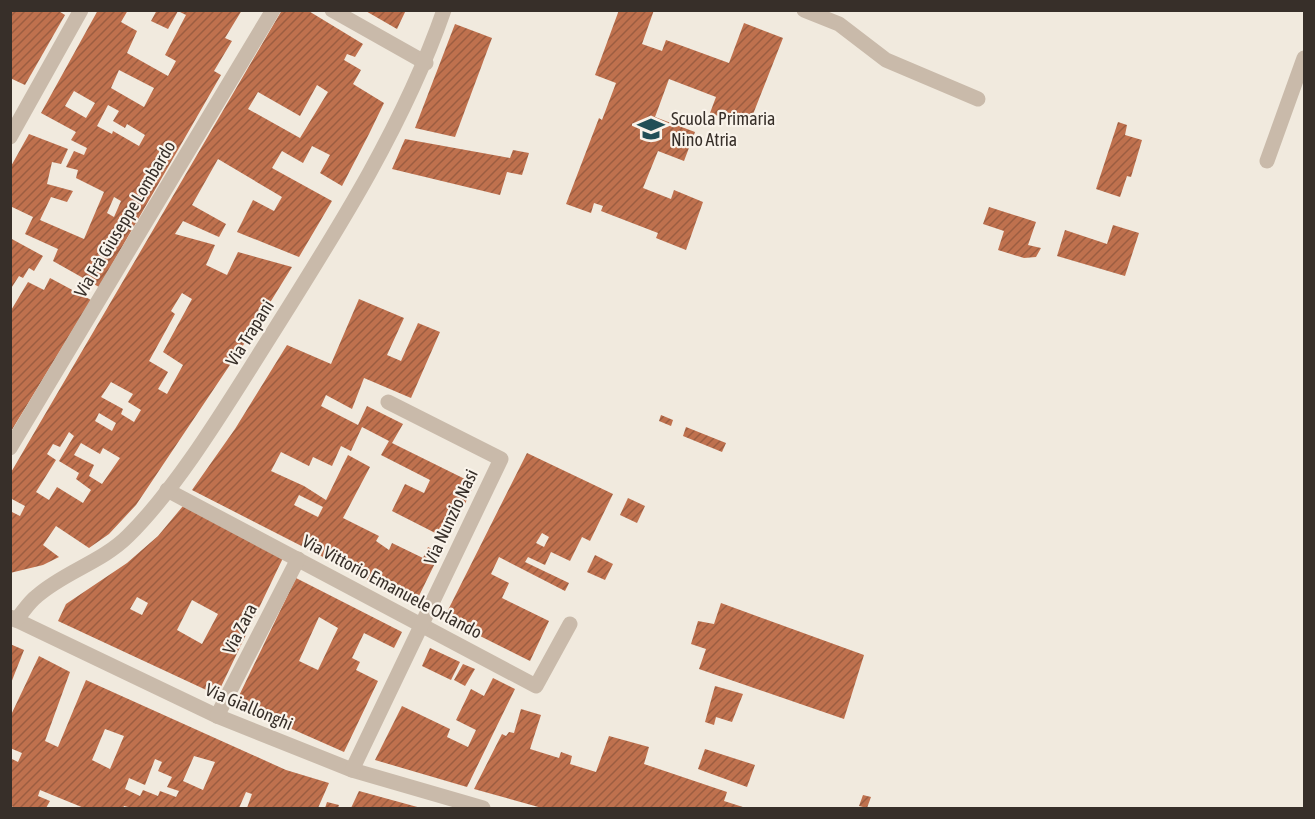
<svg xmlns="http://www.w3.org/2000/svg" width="1315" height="819" viewBox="0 0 1315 819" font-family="'Asap Condensed',sans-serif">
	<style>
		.building { fill: url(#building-hatch); fill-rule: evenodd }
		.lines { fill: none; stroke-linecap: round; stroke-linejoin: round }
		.street { stroke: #c9baaa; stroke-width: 15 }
		.labels { text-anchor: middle; stroke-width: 4.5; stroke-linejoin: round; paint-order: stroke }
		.poi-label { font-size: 18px; fill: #372f29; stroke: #f9f3ea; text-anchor: start }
		.street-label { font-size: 18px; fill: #372f29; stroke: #f9f3ea }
	</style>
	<defs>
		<pattern id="building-hatch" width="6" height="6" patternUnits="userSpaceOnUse" patternTransform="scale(1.5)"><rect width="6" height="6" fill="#bf714e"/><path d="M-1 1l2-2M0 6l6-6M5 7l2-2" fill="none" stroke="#9c5d41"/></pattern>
	</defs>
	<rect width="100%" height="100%" fill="#f1eade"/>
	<g class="building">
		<polygon points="10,10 57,10 65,15 25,85 10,78"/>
		<path d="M98,10H128L121,22L137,31L127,53L168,76L176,61L165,55L186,15L178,11L168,29L151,21L157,10H242L225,38L232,41L214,71L221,75L99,287L53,261L58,249L25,234L33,217L10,206V168L29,134L68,149L61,164L52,162L47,184L73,191L67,202L51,197L40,220L84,239L104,192L76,178L78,170L66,167L74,151L84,155L87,148L71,140L76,132L41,113ZM119,70L154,88L144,107L111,88ZM74,91L95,103L86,118L65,106ZM108,105L119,111L113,121L125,128L127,124L145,135L139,146L113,131L112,134L97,126ZM114,197L121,201L114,217L107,213Z"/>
		<path d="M282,10H307L363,44L355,57L347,54L344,60L361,70L353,84L384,103L369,134L342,186L320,173L330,155L312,146L303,163L282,151L272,168L332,201L299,257L237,232L253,200L274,211L282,197L218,159L192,205L226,224L219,237L183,221L175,234L215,245L206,265L227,275L238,252L292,267L250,335L136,505L109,534L89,548L56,526L43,545L59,557L43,565L10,573V511L20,516L25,506L10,498V474ZM317,85L328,92L300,138L248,109L258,92L300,116ZM182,293L192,299L163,352L183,365L167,394L158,389L168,372L149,361L175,314L171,311ZM111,382L133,394L128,402L141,410L134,422L121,414L123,409L101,397ZM99,413L116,423L112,431L95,421ZM69,432L74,436L59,461L79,473L76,479L91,490L83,503L57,487L49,500L36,492L56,460L47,454L53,444L60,447ZM81,443L100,454L103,448L120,458L102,484L89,476L94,465L74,455Z"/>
		<polygon points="364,10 406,10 397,29"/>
		<polygon points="619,10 654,10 642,44 662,51 666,40 729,63 744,23 783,38 748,127 710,113 716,97 669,79 655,117 695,132 684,161 658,151 643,188 671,199 674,190 703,202 686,250 656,238 658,233 601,211 603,206 594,203 591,213 566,204 599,118 602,120 616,83 595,75"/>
		<polygon points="455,24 492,38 455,137 415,128"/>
		<polygon points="1118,122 1127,125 1125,135 1142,140 1131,177 1127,176 1120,197 1096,189"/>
		<polygon points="405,139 510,158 513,150 529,153 522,175 507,172 500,195 392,169"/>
		<polygon points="989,207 1036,222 1028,245 1041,248 1036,257 1024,258 998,250 1004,231 983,224"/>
		<polygon points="1113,225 1139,233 1125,276 1057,256 1065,230 1107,244"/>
		<polygon points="10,238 43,256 34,271 29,268 23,278 19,276 10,290"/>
		<polygon points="50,278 91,300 10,433 10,312 28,282 44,290"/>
		<path d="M359,299L404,318L387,355L401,361L418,323L440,332L411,398L364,378L352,409L326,395L321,406L358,425L367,406L403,424L392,443L475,484L447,539L392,511L405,484L424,493L430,480L381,455L389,441L362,427L351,451L341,446L332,466L313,457L309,466L281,452L271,471L304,486L326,500L348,455L370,467L343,518L379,536L376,541L389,550L392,543L423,558L428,547L440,553L415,604L192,490L235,429L287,345L331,364ZM299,495L323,507L318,517L294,505Z"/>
		<polygon points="661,415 673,420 671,426 659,421"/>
		<polygon points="686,427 726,443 722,452 683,436"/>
		<path d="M527,453L613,494L590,541L582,537L570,561L551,552L545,565L528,557L525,562L569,583L565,591L499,557L491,574L509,583L502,598L549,621L530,661L444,618ZM542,533L549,537L544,547L536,543Z"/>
		<polygon points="628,498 645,506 637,523 620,515"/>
		<path d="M183,506L283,558L217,695L58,621L66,604L127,563L158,536ZM137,597L148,603L142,615L130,609ZM192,600L218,614L202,644L177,630Z"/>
		<polygon points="595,555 613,564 605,580 587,572"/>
		<path d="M296,578L402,632L394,648L364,633L352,658L360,662L356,670L378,681L344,752L235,704ZM319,617L338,628L318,670L299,661Z"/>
		<polygon points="721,603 864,655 844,719 699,669 706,649 691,644 698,621 714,624"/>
		<polygon points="10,644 24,650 11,683 10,683"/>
		<polygon points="430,648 460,662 451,680 422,666"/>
		<path d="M39,656L70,672L45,741L58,747L86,680L286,770L329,783L318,808H247L252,794L246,792L239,808H132L124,806L123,808H84L40,790L38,796L50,801L46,808H17L10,806V758L18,762L22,753L10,748V717ZM105,729L124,736L110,769L92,760ZM194,756L215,762L203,790L183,781ZM155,759L162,762L158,771L172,777L167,787L179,791L176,797L160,791L158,796L143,790L140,796L125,789L129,778L145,785Z"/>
		<polygon points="463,664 475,669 465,686 454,680"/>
		<polygon points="493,678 515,689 467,787 375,760 402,706 450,729 447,737 468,747 476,730 456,720 471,689 484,696"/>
		<polygon points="715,686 743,694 732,722 716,717 714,725 705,722"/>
		<polygon points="521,709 541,715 530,749 559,758 561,752 572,756 570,764 596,772 609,736 649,747 644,764 727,792 724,801 746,808 542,808 474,789 502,734 506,736 509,732 514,733"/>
		<polygon points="705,749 755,765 747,787 698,769"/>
		<polygon points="359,791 421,808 351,808"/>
		<polygon points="863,795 871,797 867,808 859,806"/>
		<polygon points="327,802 339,805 338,808 325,808"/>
	</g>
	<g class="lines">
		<g class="street">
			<polyline points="332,10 426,63"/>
			<polyline points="804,10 839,24 886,60 978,99"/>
			<polyline points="10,137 81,10"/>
			<polyline points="1267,161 1304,58"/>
			<polyline points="10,448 273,10"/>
			<polyline points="167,490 536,686 570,624"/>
			<polyline points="10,617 217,716 352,770 483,808"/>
			<path d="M16,620C23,612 29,602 37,596C64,572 102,562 128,536C175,490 222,413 258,356C327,246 401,134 444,10"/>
			<polyline points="217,716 298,559"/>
			<polyline points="352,770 501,459 388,402"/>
		</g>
	</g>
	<defs>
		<symbol id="school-bare" viewBox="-9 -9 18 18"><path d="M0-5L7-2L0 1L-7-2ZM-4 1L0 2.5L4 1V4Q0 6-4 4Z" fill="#214f56" stroke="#f9f3ea" stroke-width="2.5" paint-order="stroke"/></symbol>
	</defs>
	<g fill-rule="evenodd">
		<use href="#school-bare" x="632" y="110" width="38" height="38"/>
	</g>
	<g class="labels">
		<g class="poi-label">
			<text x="671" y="125">Scuola Primaria<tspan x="671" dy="21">Nino Atria</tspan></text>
		</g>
		<g class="street-label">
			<text transform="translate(125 219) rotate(-59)" y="6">Via Frà Giuseppe Lombardo</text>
			<text transform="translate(250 333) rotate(-58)" y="6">Via Trapani</text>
			<text transform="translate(451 517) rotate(-65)" y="6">Via Nunzio Nasi</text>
			<text transform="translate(392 587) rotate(28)" y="6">Via Vittorio Emanuele Orlando</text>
			<text transform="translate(240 629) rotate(-63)" y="6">Via Zara</text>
			<text transform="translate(249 707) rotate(23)" y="6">Via Giallonghi</text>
		</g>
	</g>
	<rect width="1315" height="819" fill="none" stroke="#372f29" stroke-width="24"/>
</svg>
